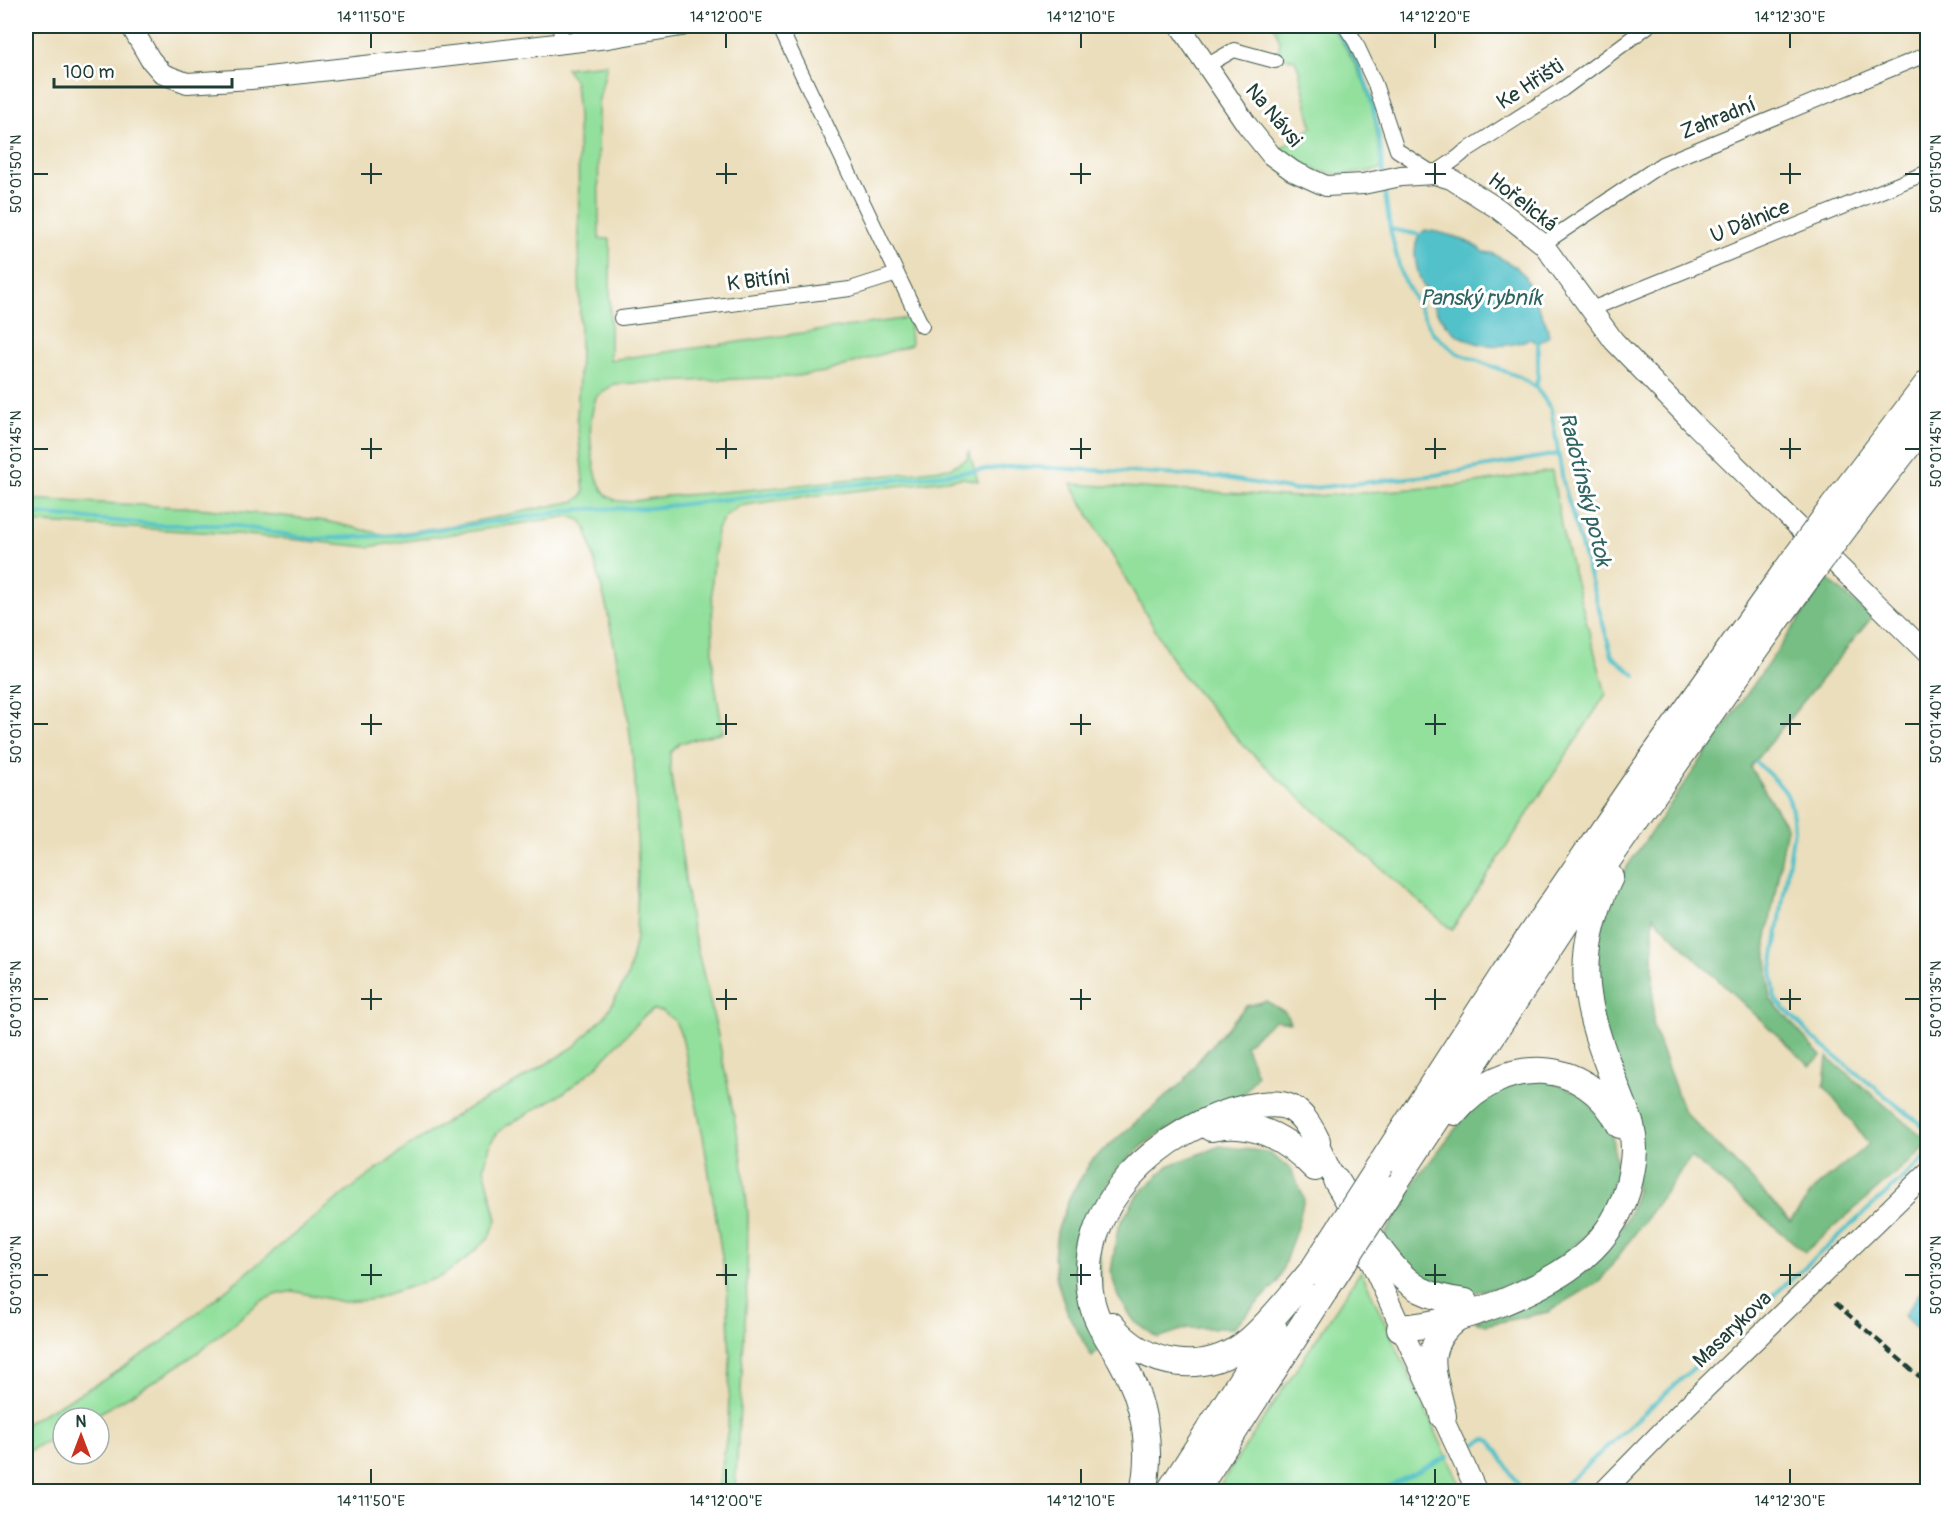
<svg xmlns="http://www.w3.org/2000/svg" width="1953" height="1517" viewBox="0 0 1953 1517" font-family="Pangolin,sans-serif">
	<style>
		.green { fill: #93e09d; stroke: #598e68; stroke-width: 1.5 }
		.forest { fill: #76be84; stroke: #4a7e5c; stroke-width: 1.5 }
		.water { fill: #53c1c9; stroke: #397f7e; stroke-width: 1.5 }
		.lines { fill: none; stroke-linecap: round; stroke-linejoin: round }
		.stream { stroke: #53c1c9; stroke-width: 4 }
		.street-casing { stroke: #3e5548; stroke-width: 16 }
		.secondary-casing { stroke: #3e5548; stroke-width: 22 }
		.highway-casing { stroke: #3e5548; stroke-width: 28 }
		.street { stroke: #fff; stroke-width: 14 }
		.secondary { stroke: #fff; stroke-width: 20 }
		.highway { stroke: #fff; stroke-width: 26 }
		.rail { stroke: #1f3d34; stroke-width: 4; stroke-dasharray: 9 4.5; stroke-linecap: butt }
		.highway-bridge-casing { stroke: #3e5548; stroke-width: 28; stroke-linecap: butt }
		.highway-bridge { stroke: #fff; stroke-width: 26 }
		.ticks { fill: none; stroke: #1f3d34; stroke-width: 2 }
		.labels { text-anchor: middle; stroke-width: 6; stroke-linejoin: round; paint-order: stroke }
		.street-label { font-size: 21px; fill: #1f3d34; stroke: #fff }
		.water-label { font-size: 22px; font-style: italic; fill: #2f6561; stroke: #fff }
		.neatline { fill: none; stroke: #1f3d34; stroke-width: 2 }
		.ticks-label { font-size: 15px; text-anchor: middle; fill: #1f3d34 }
	</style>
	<rect width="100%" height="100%" fill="#fff"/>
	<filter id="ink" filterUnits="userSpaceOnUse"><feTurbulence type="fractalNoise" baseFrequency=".0167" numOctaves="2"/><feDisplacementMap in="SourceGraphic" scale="12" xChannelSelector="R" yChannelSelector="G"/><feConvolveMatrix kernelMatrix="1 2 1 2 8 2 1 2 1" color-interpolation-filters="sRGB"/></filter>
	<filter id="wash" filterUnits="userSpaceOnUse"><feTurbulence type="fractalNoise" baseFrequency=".008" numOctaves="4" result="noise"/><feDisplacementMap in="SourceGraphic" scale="24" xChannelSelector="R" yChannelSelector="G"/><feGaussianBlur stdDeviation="1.35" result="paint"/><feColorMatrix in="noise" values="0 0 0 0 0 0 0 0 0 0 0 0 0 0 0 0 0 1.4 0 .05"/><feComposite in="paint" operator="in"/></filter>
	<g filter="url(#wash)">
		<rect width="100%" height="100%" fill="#ebdebc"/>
		<g class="green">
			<path d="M1274,26H1329C1346,43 1365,80 1371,104C1377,125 1378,148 1382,169C1339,178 1315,177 1280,149L1312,127L1299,70L1295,60L1277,56L1280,42Z"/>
			<path d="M607,64L598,103L599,239H610V360L909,318L911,345L825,372L789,377L614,384L596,397C594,404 592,412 591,419C589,438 593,486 609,497C624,507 650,497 667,496C762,490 856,479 950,468L967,459L969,452L978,481L963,478L787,499L739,506L725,516L717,529L712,580L713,672L723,732L680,743L670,753V767L691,923L717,1031L741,1152L748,1214L747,1288L735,1491H718L728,1428L730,1360L727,1288L703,1136L682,1037L675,1021L663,1012L653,1010L644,1016L595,1068L565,1092L508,1125L498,1132L491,1142L484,1167L497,1220L489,1237L465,1260L440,1277L369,1300L343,1302L293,1291L275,1295L261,1301L199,1352L155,1381L91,1418H63V1433L26,1452V1423L102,1381L162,1342L340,1197L409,1146L461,1112L515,1083L574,1047L605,1016L628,976L636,938L638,865L635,778L627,709L606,605L587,531L582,521L570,516L368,547L237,534L26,522V499L197,508L283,516L325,521L386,535L462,524L575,501L582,496L584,492L577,418L580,354L578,116L575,82L566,68Z"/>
			<polygon points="1552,471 1562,531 1606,694 1452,930 1282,782 1240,742 1179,671 1071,484 1299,497 1456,486"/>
			<polygon points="1361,1271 1463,1491 1216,1491"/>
		</g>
		<g class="forest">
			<polygon points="1827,579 1872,617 1750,767 1787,827 1766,943 1770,999 1821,1056 1810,1066 1699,962 1653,916 1653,1027 1684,1112 1752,1180 1790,1222 1814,1189 1869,1144 1824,1086 1827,1057 1927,1140 1927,1146 1805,1252 1691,1157 1600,1281 1548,1312 1485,1325 1475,1321 1585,1272 1626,1221 1637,1191 1594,1000 1593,952 1615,884"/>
			<polygon points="1266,1001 1285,1012 1290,1022 1275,1020 1245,1045 1257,1075 1243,1095 1191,1116 1152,1138 1118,1168 1097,1201 1104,1345 1092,1357 1068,1314 1057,1281 1054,1257 1057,1231 1071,1194 1092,1160 1184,1081 1198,1061 1246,1006"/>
			<polygon points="1535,1076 1580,1093 1610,1128 1618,1171 1593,1230 1533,1279 1472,1293 1422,1283 1384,1236 1416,1180 1483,1093"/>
			<polygon points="1220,1146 1267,1152 1291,1169 1304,1198 1298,1224 1278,1282 1233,1328 1187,1328 1158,1338 1135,1322 1118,1297 1111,1272 1118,1228 1136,1197 1168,1166"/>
		</g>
		<g class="water">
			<path d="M1425,230C1440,232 1473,240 1483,252L1492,253L1516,267L1524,275L1547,326L1549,336L1539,343L1529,339C1507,348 1482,348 1461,337C1437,325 1396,250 1425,230Z"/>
			<polygon points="1927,1282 1927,1339 1904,1316"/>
		</g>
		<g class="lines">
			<g class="stream">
				<path d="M1332,26C1368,64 1379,121 1383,172"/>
				<polyline points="1384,186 1390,229 1401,274 1433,333 1457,353 1520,377 1536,387 1551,409 1563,481 1612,656 1635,675"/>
				<polyline points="1390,229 1421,235"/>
				<polyline points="1536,387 1538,376 1538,338"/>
				<polyline points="26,513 159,525 232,525 311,539 399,535 582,509 650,508 1015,466 1219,477 1294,490 1436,475 1558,454"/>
				<path d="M1756,762C1783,788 1792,790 1794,829L1772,969L1775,999L1814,1039L1928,1130"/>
				<polyline points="1476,1444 1485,1439 1491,1441 1523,1492"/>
				<polyline points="1377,1492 1449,1456"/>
				<polyline points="1557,1492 1928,1155"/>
			</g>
		</g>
	</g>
	<g filter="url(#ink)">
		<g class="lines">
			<defs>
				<g id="street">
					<polyline points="559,26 563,43"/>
					<polyline points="779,26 922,326"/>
					<path d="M1345,26L1355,41L1375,84L1397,150L1434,174C1444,166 1454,162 1464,152L1563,89L1648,26"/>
					<polyline points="1206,66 1234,50 1275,61"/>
					<polyline points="1543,244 1662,164 1923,56 1928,66"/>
					<polyline points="1589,310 1928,172"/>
					<polyline points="621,318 850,289 897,274"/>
				</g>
				<g id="secondary">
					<polyline points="131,26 150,59 163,74 187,83 251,79 608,38 681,26"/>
					<polyline points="1180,26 1247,125 1271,155 1293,171 1326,186 1363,184 1401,176 1434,174 1451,179 1497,208 1543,244 1614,341 1696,426 1928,654"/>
					<polyline points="1317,1141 1341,1192"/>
					<polyline points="1356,1230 1477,1492"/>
					<polyline points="1603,1492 1688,1405 1928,1172"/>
				</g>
				<g id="highway">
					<polyline points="1833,507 1928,383"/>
					<polyline points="1849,522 1928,420"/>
					<path d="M1455,1112C1503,1055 1585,1055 1620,1125"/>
					<path d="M1211,1128C1253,1119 1287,1138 1315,1168"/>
					<polyline points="1381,1164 1505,972 1638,778 1785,572"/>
					<path d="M1336,1180C1357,1213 1386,1272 1421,1290C1435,1297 1450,1300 1465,1302"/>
					<polyline points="1391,1189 1603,867 1723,695 1800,588"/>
					<path d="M1111,1325C1146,1368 1206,1377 1250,1340C1273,1320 1292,1294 1312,1271"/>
					<path d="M1400,1328C1437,1325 1466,1316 1501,1303C1560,1279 1616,1247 1630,1179C1634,1160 1636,1144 1631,1125C1596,1030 1562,977 1610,877"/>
					<path d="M1443,1416C1435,1375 1418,1348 1457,1318"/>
					<path d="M1143,1492C1153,1446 1144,1400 1121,1360C1111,1342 1097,1324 1092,1303C1070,1207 1163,1125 1249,1107C1288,1099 1300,1107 1317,1141"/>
					<polyline points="1169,1492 1274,1329"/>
					<polyline points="1195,1492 1324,1292"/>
				</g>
			</defs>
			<use href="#street" class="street-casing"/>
			<use href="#secondary" class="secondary-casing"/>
			<use href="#highway" class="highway-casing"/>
			<use href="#street" class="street"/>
			<use href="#secondary" class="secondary"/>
			<use href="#highway" class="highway"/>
			<polyline class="rail" points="1835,1303 1928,1384"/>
			<defs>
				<g id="highway-bridge">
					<polyline points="1785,572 1833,507"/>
					<polyline points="1800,588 1849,522"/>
					<polyline points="1312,1271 1381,1164"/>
					<polyline points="1324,1292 1391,1189"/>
				</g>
			</defs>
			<use href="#highway-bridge" class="highway-bridge-casing"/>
			<use href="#highway-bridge" class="highway-bridge"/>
		</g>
	</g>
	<path class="ticks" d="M371,33V48M726,33V48M1081,33V48M1435,33V48M1790,33V48M371,163V184M726,163V184M1081,163V184M1435,163V184M1790,163V184M33,174H48M361,174H382M716,174H737M1070,174H1091M1425,174H1446M1780,174H1801M1905,174H1920M371,438V459M726,438V459M1081,438V459M1435,438V459M1790,438V459M33,449H48M361,449H382M716,449H737M1070,449H1091M1425,449H1446M1780,449H1801M1905,449H1920M371,714V735M726,714V735M1081,714V735M1435,714V735M1790,714V735M33,724H48M361,724H382M716,724H737M1070,724H1091M1425,724H1446M1780,724H1801M1905,724H1920M371,989V1010M726,989V1010M1081,989V1010M1435,989V1010M1790,989V1010M33,999H48M361,999H382M716,999H737M1070,999H1091M1425,999H1446M1780,999H1801M1905,999H1920M371,1264V1285M726,1264V1285M1081,1264V1285M1435,1264V1285M1790,1264V1285M33,1275H48M361,1275H382M716,1275H737M1070,1275H1091M1425,1275H1446M1780,1275H1801M1905,1275H1920M371,1469V1484M726,1469V1484M1081,1469V1484M1435,1469V1484M1790,1469V1484"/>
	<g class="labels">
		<g class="street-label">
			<text transform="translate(1530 84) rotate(-33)" y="7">Ke Hřišti</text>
			<text transform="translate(1274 115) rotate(50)" y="7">Na Návsi</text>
			<text transform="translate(1718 118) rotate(-22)" y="7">Zahradní</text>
			<text transform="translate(1523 202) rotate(38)" y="7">Hořelická</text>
			<text transform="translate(1750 221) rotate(-22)" y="7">U Dálnice</text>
			<text transform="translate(758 280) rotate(-7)" y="7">K Bitíni</text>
			<text transform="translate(1732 1329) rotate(-44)" y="7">Masarykova</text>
		</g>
		<g class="water-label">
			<text x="1481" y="305">Panský rybník</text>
			<text transform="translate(1586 489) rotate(76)" y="8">Radotínský potok</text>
		</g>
	</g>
	<rect width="1953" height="1517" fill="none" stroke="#fff" stroke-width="66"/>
	<g transform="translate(81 1436)"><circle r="28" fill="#ffffff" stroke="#a5b1ae" stroke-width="1.5"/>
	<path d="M0-4.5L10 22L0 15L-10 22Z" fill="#c8321e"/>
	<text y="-9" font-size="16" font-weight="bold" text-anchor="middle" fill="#1f3d34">N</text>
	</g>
	<path d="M54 78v9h178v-9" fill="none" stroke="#1f3d34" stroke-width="3"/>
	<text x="63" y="78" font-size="18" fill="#1f3d34" stroke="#ffffff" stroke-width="4.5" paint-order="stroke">100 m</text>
	<rect x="33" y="33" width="1887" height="1451" class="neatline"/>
	<g class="ticks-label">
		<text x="371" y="22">14°11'50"E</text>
		<text x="726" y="22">14°12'00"E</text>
		<text x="1081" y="22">14°12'10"E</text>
		<text x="1435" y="22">14°12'20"E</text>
		<text x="1790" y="22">14°12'30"E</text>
		<text transform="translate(16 174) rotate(-90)" y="5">50°01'50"N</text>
		<text transform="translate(1936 174) rotate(-90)" y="5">50°01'50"N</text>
		<text transform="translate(16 449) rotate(-90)" y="5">50°01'45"N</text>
		<text transform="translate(1936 449) rotate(-90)" y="5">50°01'45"N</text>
		<text transform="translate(16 724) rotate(-90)" y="5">50°01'40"N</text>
		<text transform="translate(1936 724) rotate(-90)" y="5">50°01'40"N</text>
		<text transform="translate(16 999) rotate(-90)" y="5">50°01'35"N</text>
		<text transform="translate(1936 999) rotate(-90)" y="5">50°01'35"N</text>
		<text transform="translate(16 1275) rotate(-90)" y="5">50°01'30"N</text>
		<text transform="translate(1936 1275) rotate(-90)" y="5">50°01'30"N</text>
		<text x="371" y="1506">14°11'50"E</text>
		<text x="726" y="1506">14°12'00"E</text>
		<text x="1081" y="1506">14°12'10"E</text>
		<text x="1435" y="1506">14°12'20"E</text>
		<text x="1790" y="1506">14°12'30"E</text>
	</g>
</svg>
